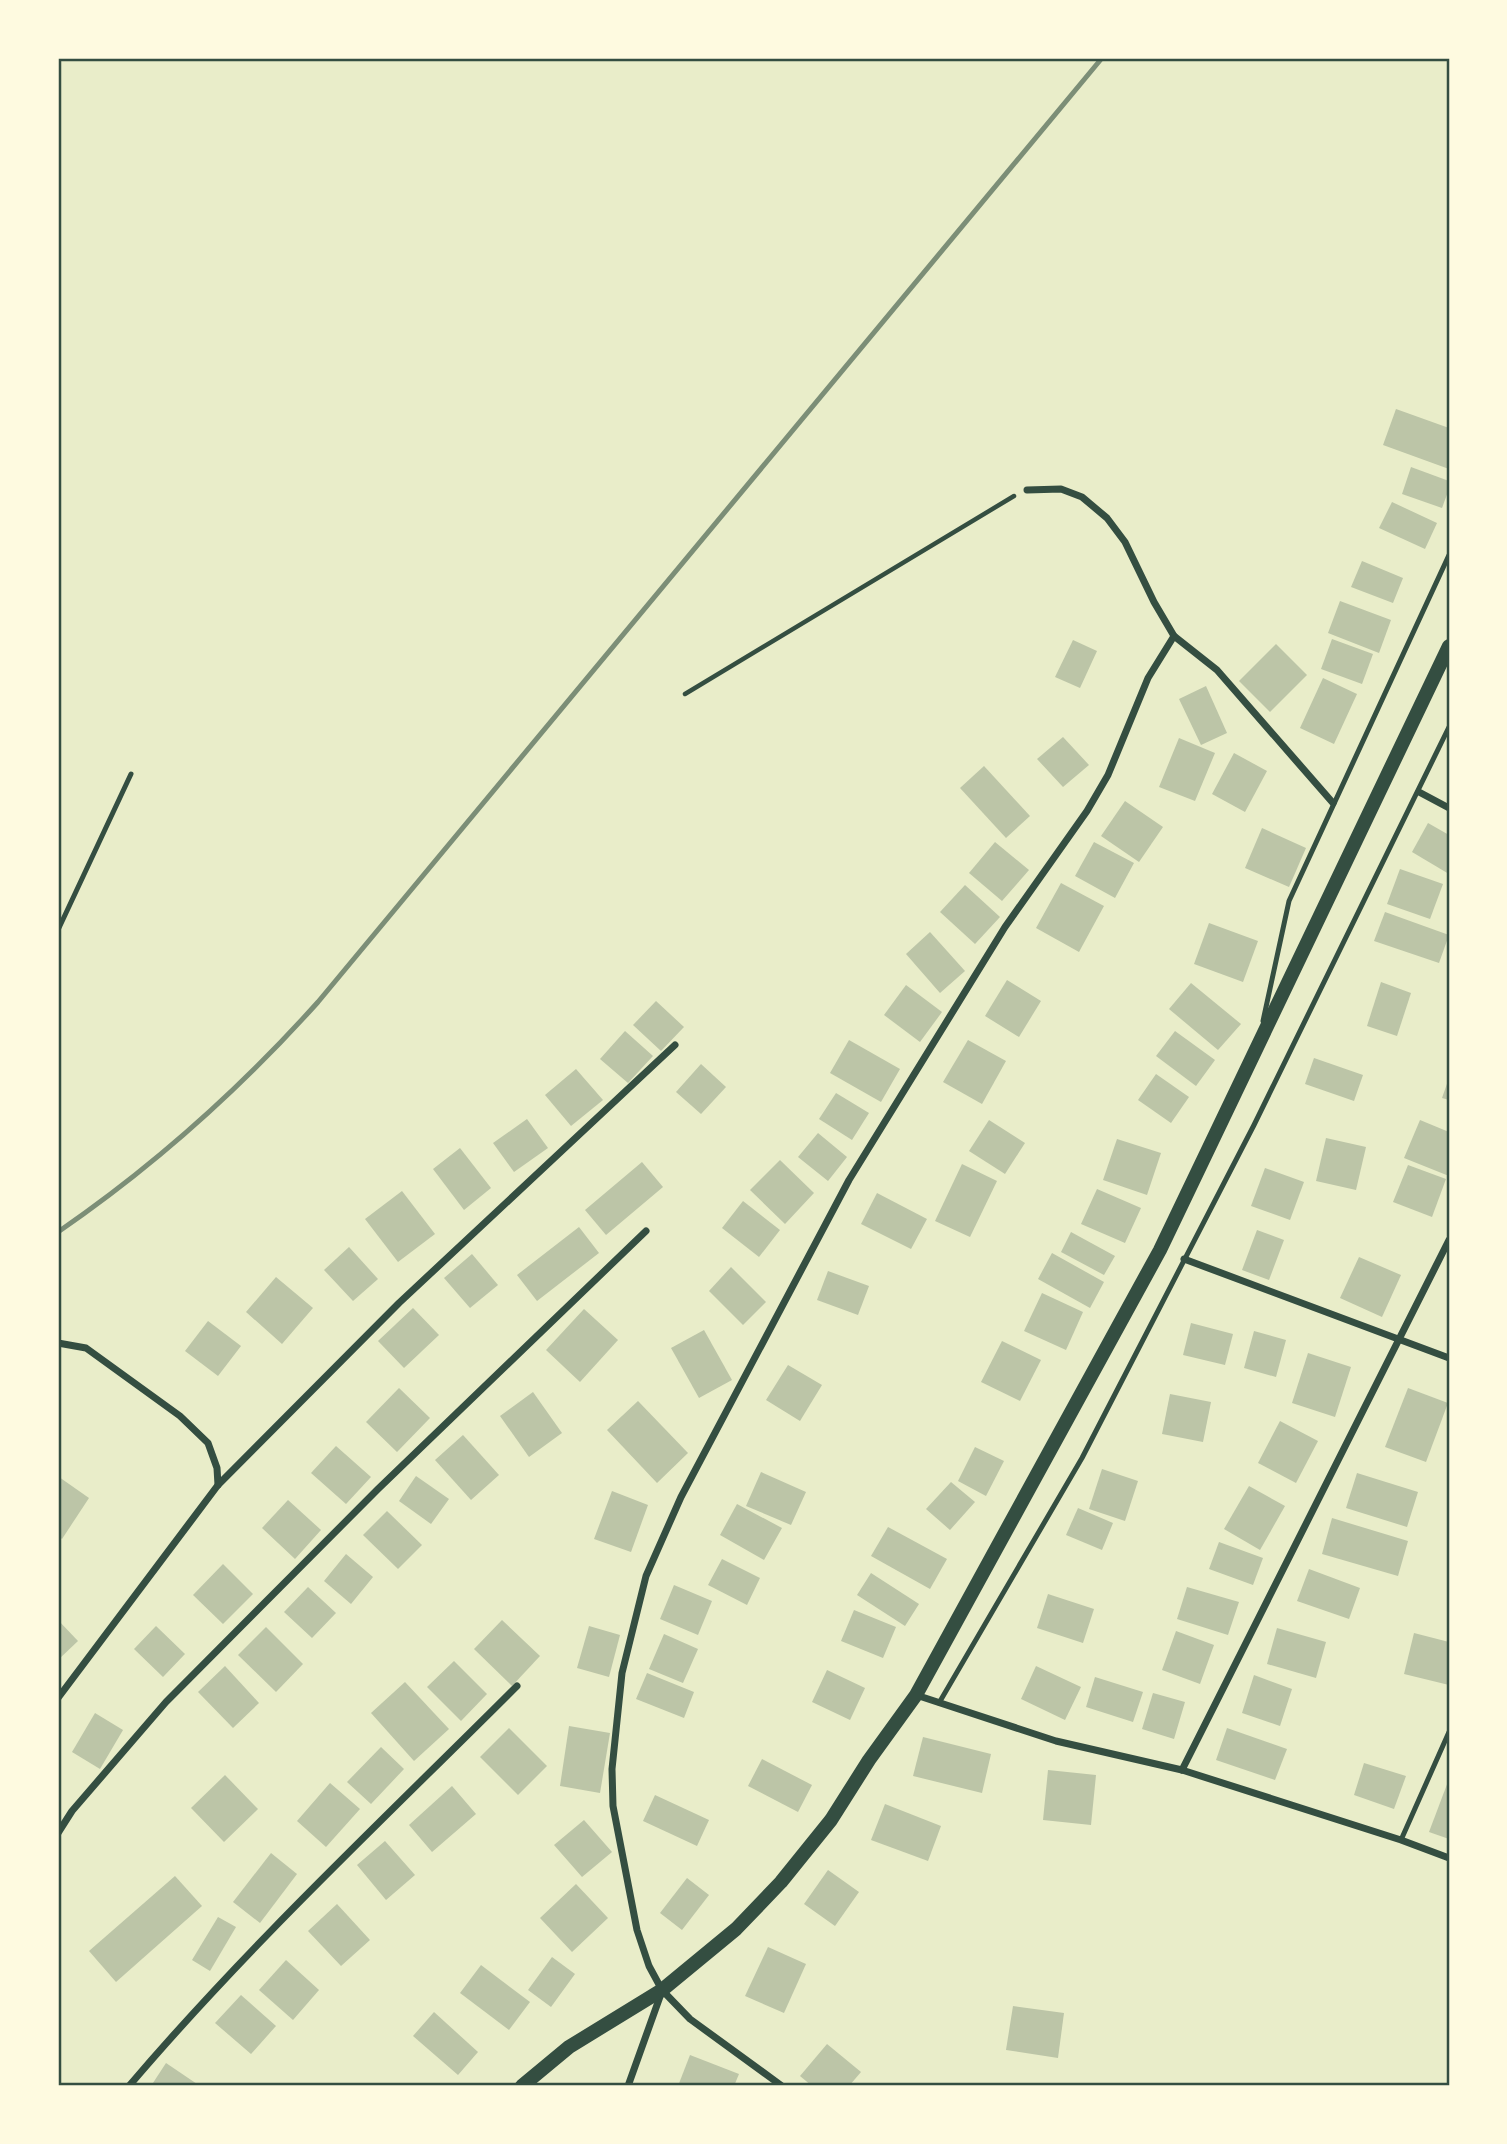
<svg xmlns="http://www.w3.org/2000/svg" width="1507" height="2144" viewBox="0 0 1507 2144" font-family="Barlow,sans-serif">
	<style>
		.building { fill: #bcc5a7 }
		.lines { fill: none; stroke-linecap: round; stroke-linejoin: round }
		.path { stroke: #344e41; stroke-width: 4.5 }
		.service { stroke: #344e41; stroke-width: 5 }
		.minor { stroke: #344e41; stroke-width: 7 }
		.secondary { stroke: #344e41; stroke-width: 14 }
		.rail { stroke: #7c8e77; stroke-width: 5 }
		.neatline { fill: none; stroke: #344e41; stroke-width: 2.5 }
	</style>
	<rect width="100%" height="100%" fill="#e9edc9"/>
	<g class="building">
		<polygon points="1396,409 1449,428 1449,469 1383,445"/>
		<polygon points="1411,467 1449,481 1449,489 1442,508 1402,494"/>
		<polygon points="1392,502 1437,523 1425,549 1379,528"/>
		<polygon points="1362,561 1403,578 1393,603 1351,587"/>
		<polygon points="1340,601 1391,620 1379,653 1328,633"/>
		<polygon points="1332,639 1373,654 1362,684 1321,669"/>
		<polygon points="1073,640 1097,651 1080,688 1055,677"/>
		<polygon points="1276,644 1307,675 1270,712 1239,681"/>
		<polygon points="1323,678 1357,694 1334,744 1300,728"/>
		<polygon points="1206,686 1227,733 1201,745 1179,699"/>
		<polygon points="1063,737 1089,765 1063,787 1037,759"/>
		<polygon points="1179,738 1215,753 1195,801 1159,787"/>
		<polygon points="1234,753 1267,771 1245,812 1212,794"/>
		<polygon points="984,766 1030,816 1006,838 960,788"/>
		<polygon points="1125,801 1163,827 1139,862 1101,836"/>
		<polygon points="1428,823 1449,835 1449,874 1412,852"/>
		<polygon points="1262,828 1306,848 1289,887 1245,868"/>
		<polygon points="995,842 1029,870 1002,901 969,873"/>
		<polygon points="1094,842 1134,863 1115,898 1075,876"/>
		<polygon points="1400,869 1443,884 1430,919 1387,904"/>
		<polygon points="1061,883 1104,906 1079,952 1036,928"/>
		<polygon points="965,885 1000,917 975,944 940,912"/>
		<polygon points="1385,912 1449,935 1439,963 1374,941"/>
		<polygon points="1209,923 1258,941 1243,982 1194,964"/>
		<polygon points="930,932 965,971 940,993 906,954"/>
		<polygon points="1007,980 1041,1001 1019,1037 985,1016"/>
		<polygon points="1381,982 1411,993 1397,1036 1367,1026"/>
		<polygon points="1191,983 1241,1024 1218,1050 1169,1009"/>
		<polygon points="906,985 942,1012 920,1042 884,1015"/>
		<polygon points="656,1001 684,1027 661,1051 633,1025"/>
		<polygon points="625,1031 653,1056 628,1083 600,1059"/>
		<polygon points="1175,1031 1215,1060 1196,1086 1156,1056"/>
		<polygon points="849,1040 900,1069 881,1102 830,1073"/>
		<polygon points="968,1040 1006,1061 982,1104 943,1082"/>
		<polygon points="1314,1058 1363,1075 1354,1101 1305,1084"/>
		<polygon points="701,1064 726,1087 701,1114 676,1092"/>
		<polygon points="576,1069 603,1100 571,1126 545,1095"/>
		<polygon points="1156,1074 1189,1097 1171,1123 1138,1100"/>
		<polygon points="1449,1078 1449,1100 1442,1098"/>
		<polygon points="836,1093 869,1113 852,1140 819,1119"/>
		<polygon points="527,1119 548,1148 514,1172 493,1143"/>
		<polygon points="989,1120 1025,1143 1005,1174 969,1151"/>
		<polygon points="1420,1120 1449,1132 1449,1176 1404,1158"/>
		<polygon points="818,1133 847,1157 828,1181 798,1157"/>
		<polygon points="1326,1138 1366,1147 1356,1190 1316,1181"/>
		<polygon points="1117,1139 1161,1153 1147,1195 1103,1180"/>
		<polygon points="460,1148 491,1188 464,1210 433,1169"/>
		<polygon points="780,1160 814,1193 785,1224 750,1190"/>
		<polygon points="642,1162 663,1187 606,1235 585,1210"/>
		<polygon points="962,1164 997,1181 970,1237 935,1221"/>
		<polygon points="1408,1165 1446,1179 1432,1217 1393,1202"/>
		<polygon points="1265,1168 1304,1182 1290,1220 1251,1206"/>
		<polygon points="1097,1189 1141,1208 1125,1243 1081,1224"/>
		<polygon points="402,1191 435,1234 398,1262 365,1219"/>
		<polygon points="877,1193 927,1219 911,1249 861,1224"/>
		<polygon points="743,1201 780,1230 759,1257 722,1228"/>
		<polygon points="579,1227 599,1253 537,1301 517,1275"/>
		<polygon points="1257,1230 1284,1240 1269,1280 1242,1270"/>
		<polygon points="1071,1232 1115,1256 1104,1275 1061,1252"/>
		<polygon points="349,1247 378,1279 353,1301 324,1270"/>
		<polygon points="1052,1253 1104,1282 1090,1308 1038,1279"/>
		<polygon points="472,1254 498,1285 470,1308 444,1278"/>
		<polygon points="1359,1257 1401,1275 1382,1317 1340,1298"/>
		<polygon points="731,1267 766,1302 743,1325 709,1291"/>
		<polygon points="828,1271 869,1286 858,1315 817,1300"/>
		<polygon points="276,1277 313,1308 282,1344 246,1312"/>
		<polygon points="1042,1293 1083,1312 1066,1350 1024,1331"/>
		<polygon points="413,1308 439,1335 404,1368 378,1341"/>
		<polygon points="584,1309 618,1340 580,1382 546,1350"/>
		<polygon points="208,1321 241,1346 218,1376 185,1351"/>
		<polygon points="1191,1323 1233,1334 1225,1365 1183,1355"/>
		<polygon points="704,1330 732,1380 699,1398 671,1348"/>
		<polygon points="1254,1331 1286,1340 1276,1377 1244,1368"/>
		<polygon points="1002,1341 1041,1360 1020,1401 981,1382"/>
		<polygon points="1308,1353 1351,1367 1335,1417 1292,1403"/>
		<polygon points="788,1365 822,1385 800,1421 766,1400"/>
		<polygon points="399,1388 430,1418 397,1452 366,1422"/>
		<polygon points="1408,1388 1448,1403 1426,1462 1385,1447"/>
		<polygon points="533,1392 562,1433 529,1457 500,1416"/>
		<polygon points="1170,1394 1211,1402 1203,1442 1162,1434"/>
		<polygon points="638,1401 688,1453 657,1483 607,1430"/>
		<polygon points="1280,1421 1318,1441 1296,1483 1258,1463"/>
		<polygon points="463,1435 499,1475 471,1500 435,1460"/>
		<polygon points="336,1446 371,1477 346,1504 311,1473"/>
		<polygon points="975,1447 1004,1461 986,1496 958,1481"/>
		<polygon points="1102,1469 1138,1481 1125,1521 1089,1509"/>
		<polygon points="761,1472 806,1492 791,1525 746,1506"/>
		<polygon points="1357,1473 1418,1492 1407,1527 1346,1508"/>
		<polygon points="416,1476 449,1499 431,1524 399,1501"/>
		<polygon points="59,1477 89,1498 62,1539 58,1536"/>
		<polygon points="951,1482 975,1502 950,1530 926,1509"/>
		<polygon points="1249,1486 1285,1506 1260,1550 1224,1529"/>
		<polygon points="612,1491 648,1505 631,1552 594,1539"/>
		<polygon points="288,1500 321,1530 295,1559 262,1528"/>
		<polygon points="737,1504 782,1528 764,1560 720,1535"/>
		<polygon points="1078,1508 1113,1523 1102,1550 1066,1535"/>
		<polygon points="387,1511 422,1545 398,1569 363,1535"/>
		<polygon points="1332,1518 1408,1541 1398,1576 1322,1554"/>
		<polygon points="888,1527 947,1559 930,1589 871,1556"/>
		<polygon points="1219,1542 1263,1558 1253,1585 1209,1569"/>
		<polygon points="346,1554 373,1577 351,1604 324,1581"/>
		<polygon points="722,1559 760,1578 747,1605 708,1585"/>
		<polygon points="223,1564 253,1594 223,1624 193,1595"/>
		<polygon points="1309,1569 1360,1588 1349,1619 1297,1601"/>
		<polygon points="871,1573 919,1604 905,1626 857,1595"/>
		<polygon points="674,1585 712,1601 698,1635 660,1619"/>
		<polygon points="308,1587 336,1613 312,1638 284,1612"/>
		<polygon points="1187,1587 1239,1602 1228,1635 1177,1619"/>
		<polygon points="1048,1594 1094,1609 1083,1643 1037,1628"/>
		<polygon points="854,1610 896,1627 883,1658 841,1641"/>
		<polygon points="58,1620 78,1641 58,1660"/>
		<polygon points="502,1620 540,1656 512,1686 474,1649"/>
		<polygon points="156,1626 185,1654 163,1677 134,1649"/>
		<polygon points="589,1626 620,1635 609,1677 577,1668"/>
		<polygon points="266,1627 303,1664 276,1692 238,1655"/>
		<polygon points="1277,1628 1326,1642 1316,1678 1267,1664"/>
		<polygon points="1176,1631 1214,1645 1200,1684 1162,1670"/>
		<polygon points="1414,1633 1449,1642 1449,1685 1404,1674"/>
		<polygon points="664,1634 698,1649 683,1683 649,1669"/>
		<polygon points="454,1661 487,1694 461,1721 427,1687"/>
		<polygon points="225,1666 259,1703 233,1728 198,1692"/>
		<polygon points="1036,1666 1081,1687 1065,1720 1021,1699"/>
		<polygon points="827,1670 865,1688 850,1720 812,1702"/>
		<polygon points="647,1673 694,1692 684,1718 636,1699"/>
		<polygon points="1254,1675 1292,1689 1280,1726 1242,1713"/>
		<polygon points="1095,1677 1143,1692 1133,1722 1086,1707"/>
		<polygon points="405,1682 449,1729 414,1761 371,1713"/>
		<polygon points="1153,1693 1185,1702 1174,1739 1142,1729"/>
		<polygon points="95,1713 123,1730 100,1769 72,1752"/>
		<polygon points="569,1726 610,1733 600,1793 560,1786"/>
		<polygon points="509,1728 547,1766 518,1795 480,1757"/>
		<polygon points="1227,1728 1287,1749 1275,1780 1216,1760"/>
		<polygon points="923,1737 991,1754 982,1793 913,1776"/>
		<polygon points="381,1747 404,1769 371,1804 347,1782"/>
		<polygon points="762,1759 812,1785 798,1812 748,1786"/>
		<polygon points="1364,1763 1406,1776 1394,1809 1354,1795"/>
		<polygon points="1048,1770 1096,1775 1091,1825 1043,1820"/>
		<polygon points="225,1775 258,1809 224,1842 191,1808"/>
		<polygon points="1449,1779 1449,1839 1429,1832"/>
		<polygon points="330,1783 360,1809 326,1847 297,1821"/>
		<polygon points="452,1786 476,1814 432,1852 409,1825"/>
		<polygon points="655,1795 709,1820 697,1846 643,1821"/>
		<polygon points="885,1804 941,1826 928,1861 871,1840"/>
		<polygon points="584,1820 612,1852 582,1877 554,1845"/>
		<polygon points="385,1841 415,1875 386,1900 357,1865"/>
		<polygon points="271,1853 297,1874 260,1923 233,1902"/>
		<polygon points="828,1870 859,1892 835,1926 804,1904"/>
		<polygon points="175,1876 202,1906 116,1982 89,1951"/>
		<polygon points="687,1878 709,1895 682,1930 660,1913"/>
		<polygon points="576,1884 608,1918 572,1952 540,1918"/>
		<polygon points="337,1904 370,1940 341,1966 308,1931"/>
		<polygon points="218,1917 236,1927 210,1971 192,1960"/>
		<polygon points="768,1947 806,1964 784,2013 745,1996"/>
		<polygon points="552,1957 575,1974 551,2007 528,1990"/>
		<polygon points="286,1960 319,1990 293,2020 259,1990"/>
		<polygon points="481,1965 530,2002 509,2030 460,1993"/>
		<polygon points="241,1995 276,2026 251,2054 215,2023"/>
		<polygon points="1013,2006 1064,2013 1058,2058 1006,2050"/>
		<polygon points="434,2012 478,2052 458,2075 413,2036"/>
		<polygon points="827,2044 861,2072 849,2086 812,2086 800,2076"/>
		<polygon points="690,2055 739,2074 734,2086 678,2086"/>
		<polygon points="166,2063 200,2086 151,2086"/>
	</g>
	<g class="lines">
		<polyline class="path" points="685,694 1014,496"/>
		<g class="service">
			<polyline points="58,930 131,774"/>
			<polyline points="1263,1021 1289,901 1449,555"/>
			<polyline points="939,1703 1082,1458 1254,1125 1449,727"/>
			<polyline points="1401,1840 1449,1732"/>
		</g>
		<g class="minor">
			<polyline points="1027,490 1061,489 1082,497 1107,518 1125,542 1154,602 1174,636 1217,670 1333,803"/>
			<polyline points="1419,792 1449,808"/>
			<polyline points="1184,1259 1449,1358"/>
			<polyline points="58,1343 86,1348 180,1416 208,1443 217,1468 218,1485"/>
			<polyline points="916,1695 1056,1741 1182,1770 1401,1840 1449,1858"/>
			<polyline points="58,1698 218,1485 399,1303 675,1045"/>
			<polyline points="1182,1770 1449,1240"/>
			<polyline points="58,1833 72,1811 166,1702 378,1489 646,1231"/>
			<path d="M129,2086C249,1945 386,1817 517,1686"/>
			<polyline points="628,2086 662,1991"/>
			<polyline points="782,2086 690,2019 662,1990 649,1966 637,1930 613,1806 612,1769 622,1673 646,1576 681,1497 849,1180 1005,927 1087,811 1108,775 1148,678 1174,636"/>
		</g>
		<polyline class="secondary" points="522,2086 569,2047 662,1990 736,1929 781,1882 831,1820 869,1760 916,1695 1160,1250 1449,646"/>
		<path class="rail" d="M58,1232C154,1166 240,1089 318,1002L1102,58"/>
	</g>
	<rect width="1507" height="2144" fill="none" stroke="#fefae0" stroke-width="119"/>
	<rect x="60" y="60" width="1388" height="2024" class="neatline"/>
</svg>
